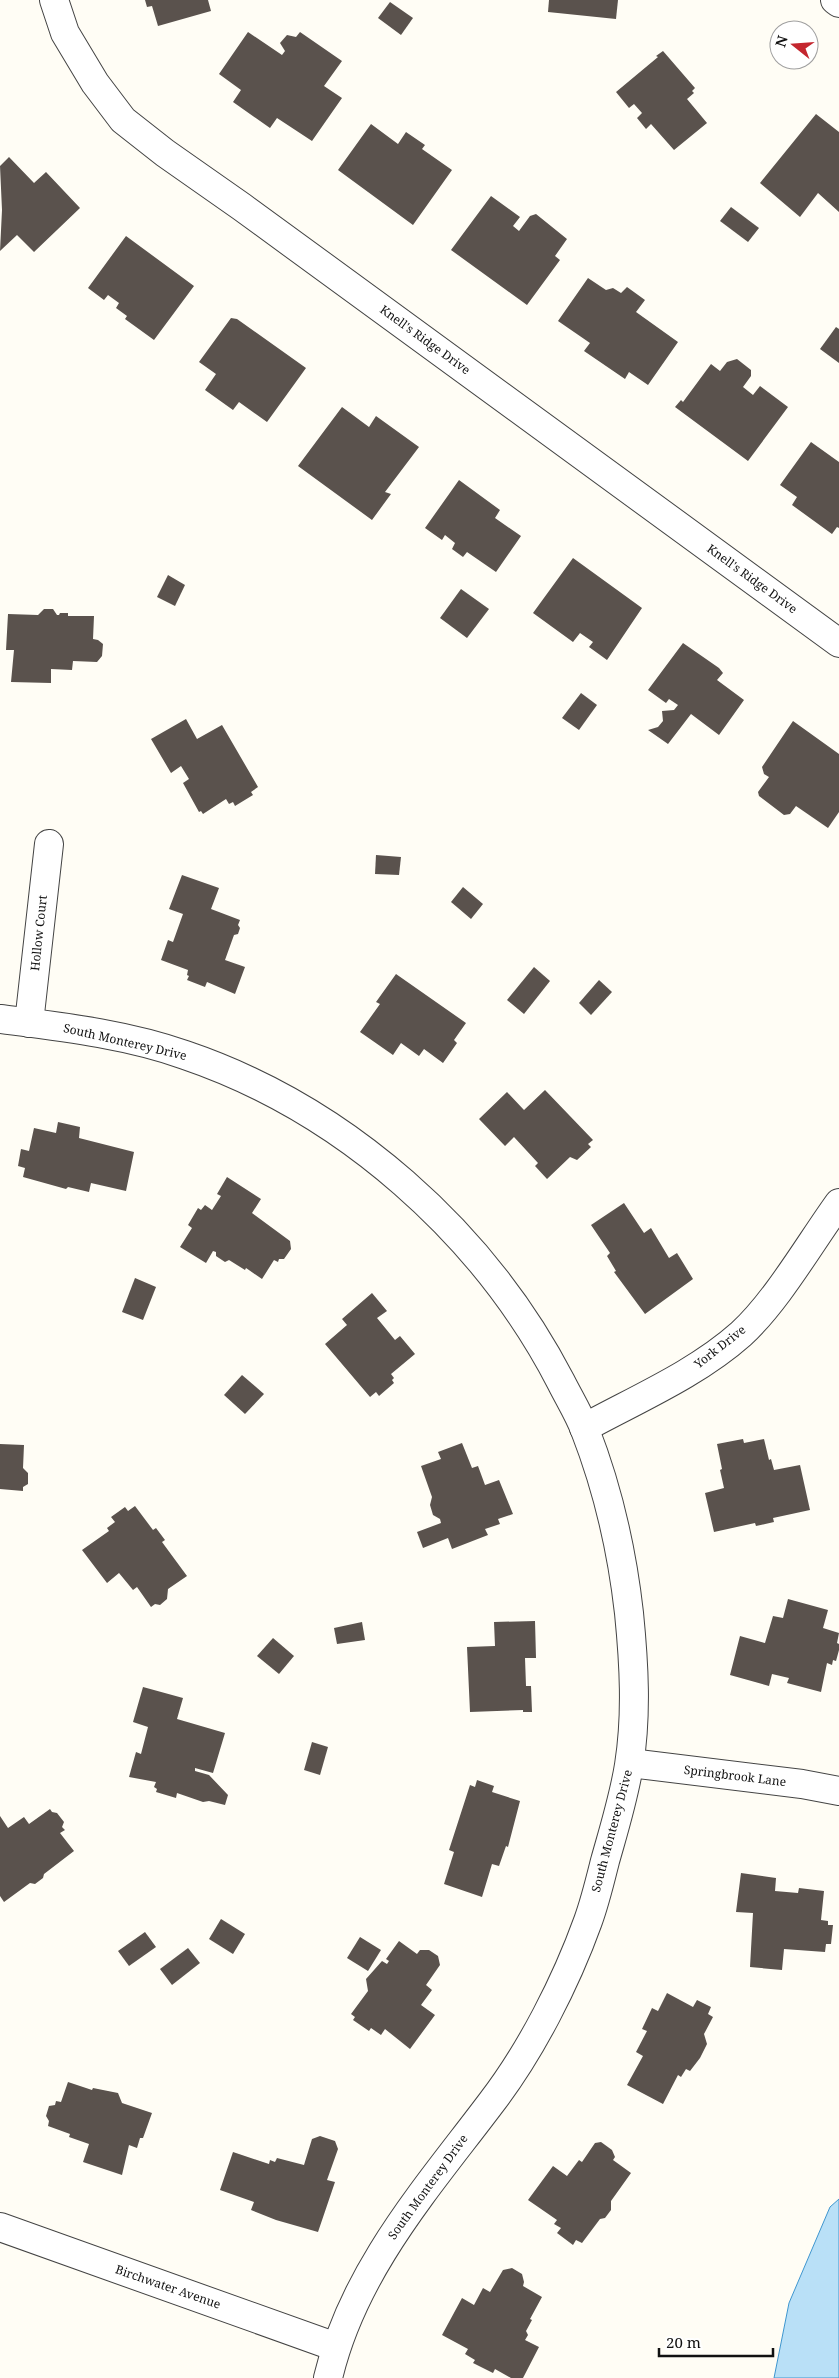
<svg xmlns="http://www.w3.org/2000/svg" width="839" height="2378" viewBox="0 0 839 2378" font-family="'Noto Serif',serif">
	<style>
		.water { fill: #b9e0f7; stroke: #3f96cf }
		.building { fill: #5a524d }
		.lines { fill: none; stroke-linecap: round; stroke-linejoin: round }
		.street-casing { stroke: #444; stroke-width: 30 }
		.street { stroke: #fff; stroke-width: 28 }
		.labels { text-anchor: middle; stroke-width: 5; stroke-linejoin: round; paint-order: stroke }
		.street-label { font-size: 12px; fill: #111; stroke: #fff }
	</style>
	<rect width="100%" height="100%" fill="#fffdf5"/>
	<polygon class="water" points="839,2199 839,2378 774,2378 789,2303 830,2207"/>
	<g class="building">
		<polygon points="145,0 208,0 211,11 158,26 152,6 147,7"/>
		<polygon points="549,0 618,0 616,19 548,12"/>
		<polygon points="390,2 413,18 401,35 378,18"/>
		<polygon points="248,32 282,55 285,51 280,43 287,35 296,37 300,32 342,61 324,86 342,98 312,141 277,118 270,128 233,102 241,90 219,74"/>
		<polygon points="663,51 695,88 692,91 694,93 687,99 707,123 674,150 651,124 646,129 637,118 642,113 634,104 629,108 616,92 658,57 656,56"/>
		<polygon points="816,114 839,132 839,212 818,193 800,217 760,183"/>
		<polygon points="371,124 398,144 406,132 425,145 422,149 452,170 413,225 338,170"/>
		<polygon points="9,157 34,183 46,172 80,208 34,252 17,235 0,251 2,210 0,166"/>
		<polygon points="491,196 520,217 513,226 519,231 530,216 536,214 567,239 555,256 560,260 527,305 451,250"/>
		<polygon points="731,207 759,228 748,242 720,221"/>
		<polygon points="126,236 194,286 154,340 125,319 127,316 116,308 119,303 108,295 104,300 88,288"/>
		<polygon points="588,278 606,290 613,288 621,293 627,287 645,300 636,312 678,342 648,385 629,372 625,379 584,351 590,343 558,321"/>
		<polygon points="231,318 237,319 306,368 267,422 239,402 233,410 205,390 216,374 199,362"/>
		<polygon points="836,327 839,329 839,363 820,349"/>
		<polygon points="737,359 751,370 751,376 743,387 753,395 760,386 788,407 748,461 675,407 681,400 683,402 711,364 720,371 727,362"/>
		<polygon points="342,407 369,427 376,416 419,447 385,492 391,494 372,520 298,466"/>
		<polygon points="811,442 839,462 839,528 837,527 832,534 792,505 797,497 780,485"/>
		<polygon points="459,480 500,510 495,518 521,536 496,572 467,552 463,557 452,549 455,543 445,535 442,540 425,528"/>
		<polygon points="573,558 642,608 607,660 589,647 593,642 580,633 573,642 533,613"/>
		<polygon points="168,575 185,585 175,606 157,597"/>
		<polygon points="461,589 489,609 467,638 440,618"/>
		<polygon points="44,609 53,609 57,615 59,615 60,613 68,613 68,616 94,616 93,639 98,640 103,644 102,656 97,662 73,661 72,670 51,669 51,683 11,682 14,650 6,650 8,614 38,615"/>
		<polygon points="683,643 719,668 723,673 717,680 744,700 719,735 691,714 668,744 648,730 658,727 663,721 662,711 674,710 678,705 669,699 666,703 648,690"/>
		<polygon points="581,693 597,705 579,730 562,718"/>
		<polygon points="186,719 197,739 222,725 258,787 251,792 253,795 235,806 233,802 229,804 226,799 203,814 201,811 199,812 183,783 189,779 181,766 171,773 151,739"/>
		<polygon points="793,721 839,754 839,812 828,828 796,806 790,814 784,815 759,796 758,792 769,777 764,774 762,767"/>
		<polygon points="376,855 401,857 399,875 375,874"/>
		<polygon points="182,875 219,888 211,909 240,920 238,925 240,928 238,934 234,935 225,960 245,967 235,994 207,982 205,987 187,980 189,976 187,975 188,970 161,960 168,940 173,942 183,914 169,909"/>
		<polygon points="463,887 483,904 471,919 451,902"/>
		<polygon points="534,967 550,981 524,1014 507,1000"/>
		<polygon points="396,974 466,1023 454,1040 457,1043 443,1063 424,1049 419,1056 401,1043 393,1055 360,1032 380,1004 376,1002"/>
		<polygon points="599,980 612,992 591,1015 579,1003"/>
		<polygon points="545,1090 593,1140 588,1144 591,1147 577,1160 570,1157 547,1179 535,1166 538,1163 514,1137 505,1146 479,1119 507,1092 524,1110"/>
		<polygon points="58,1122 80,1127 79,1138 134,1152 126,1191 91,1183 89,1192 68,1187 66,1189 23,1177 25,1168 18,1166 21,1149 29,1151 34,1128 56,1133"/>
		<polygon points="227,1177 261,1199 252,1213 290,1241 291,1249 284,1259 279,1259 278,1262 274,1260 262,1279 246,1268 245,1270 229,1260 225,1262 216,1256 216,1252 213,1251 206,1263 180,1247 192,1228 188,1225 198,1208 201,1210 205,1205 212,1210 221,1196 217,1194"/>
		<polygon points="624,1203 644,1233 651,1228 669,1258 677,1253 693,1279 645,1314 614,1272 616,1271 607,1256 610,1253 591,1225"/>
		<polygon points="135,1278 156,1287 143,1320 122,1312"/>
		<polygon points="372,1293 387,1311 377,1318 395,1340 400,1336 415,1354 391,1374 394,1378 392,1380 394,1383 379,1396 376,1392 370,1397 325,1344 347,1325 342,1319"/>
		<polygon points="242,1375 264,1394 245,1414 224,1395"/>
		<polygon points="743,1439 744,1443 764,1439 769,1460 771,1459 774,1470 800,1465 810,1510 773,1518 774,1522 756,1526 755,1523 714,1532 705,1493 724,1488 720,1470 722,1469 717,1444"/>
		<polygon points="462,1443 472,1468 478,1466 485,1485 499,1480 513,1514 498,1519 500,1524 485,1529 488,1535 452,1549 448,1538 423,1548 417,1532 441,1523 440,1519 433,1515 430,1505 432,1497 421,1466 441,1459 438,1452"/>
		<polygon points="0,1444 24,1445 23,1468 28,1473 28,1484 23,1487 23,1491 0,1489"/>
		<polygon points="135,1506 153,1530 156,1528 165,1540 162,1542 187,1576 168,1589 167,1599 160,1605 155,1604 151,1607 137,1587 133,1590 119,1573 107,1583 82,1550 109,1531 107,1528 115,1522 111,1517 125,1507 128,1511"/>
		<polygon points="788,1599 828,1610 823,1628 839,1633 837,1643 839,1644 839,1650 836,1661 833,1660 832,1665 827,1663 821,1692 787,1683 789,1678 772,1674 769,1686 730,1675 740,1636 765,1643 773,1616 783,1618"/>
		<polygon points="535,1621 536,1658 525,1658 526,1686 531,1686 532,1712 523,1712 523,1710 470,1712 467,1647 495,1646 494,1622"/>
		<polygon points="362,1622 365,1640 337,1644 334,1628"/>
		<polygon points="273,1638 294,1656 279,1674 257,1656"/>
		<polygon points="143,1687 183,1698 177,1719 225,1733 213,1773 195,1768 195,1771 209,1775 228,1795 225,1805 209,1801 203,1802 177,1793 176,1798 156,1792 157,1789 154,1787 156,1782 129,1777 136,1752 141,1754 148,1727 133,1722"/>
		<polygon points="312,1742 328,1747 320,1775 304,1770"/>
		<polygon points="477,1780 494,1786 492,1792 520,1801 508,1847 506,1846 499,1866 492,1864 482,1897 444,1884 454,1852 449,1850 470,1785 475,1787"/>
		<polygon points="50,1809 52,1812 57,1813 64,1822 62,1827 65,1830 60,1833 74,1851 44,1874 43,1878 35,1884 30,1883 4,1902 0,1896 0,1816 8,1828 24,1817 29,1824"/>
		<polygon points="741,1873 776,1878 775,1891 798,1893 799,1888 824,1891 821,1920 828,1921 828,1925 833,1925 831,1944 826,1944 825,1952 784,1949 782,1970 750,1967 753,1913 736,1912"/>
		<polygon points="221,1919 245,1934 233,1954 209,1939"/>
		<polygon points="145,1932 156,1947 129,1966 118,1951"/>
		<polygon points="360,1937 381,1950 368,1971 347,1958"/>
		<polygon points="399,1941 417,1954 420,1950 429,1950 438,1956 440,1965 426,1985 432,1990 421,2005 435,2015 410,2049 385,2029 381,2035 371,2028 369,2031 353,2020 355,2017 351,2014 368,1991 366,1979 382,1961 387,1964 389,1961 386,1959"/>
		<polygon points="188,1948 200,1963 172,1985 160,1969"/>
		<polygon points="667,1993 693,2007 697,2000 711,2007 708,2014 713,2017 704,2034 707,2044 700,2058 690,2071 686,2069 681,2077 678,2075 663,2104 627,2085 643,2056 636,2052 647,2031 642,2029 652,2008 658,2011"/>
		<polygon points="68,2082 92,2090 93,2088 118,2093 122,2103 152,2113 143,2138 140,2138 137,2148 129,2145 122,2175 83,2162 89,2144 69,2137 70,2134 48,2126 49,2121 46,2116 49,2106 55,2105 56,2101 61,2102"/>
		<polygon points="320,2136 335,2141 338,2149 327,2180 335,2182 318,2232 276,2220 251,2210 254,2202 220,2190 233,2152 269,2164 270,2160 275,2162 277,2158 304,2165 312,2139"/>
		<polygon points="601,2142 612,2150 615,2157 613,2160 631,2173 611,2201 611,2210 605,2218 600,2219 582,2243 576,2240 573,2245 557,2233 561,2228 554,2224 557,2220 528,2200 553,2166 567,2176 579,2160 582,2162 595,2143"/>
		<polygon points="512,2268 522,2274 524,2282 523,2286 542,2297 530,2319 532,2320 526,2331 528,2335 525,2340 539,2347 523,2378 511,2378 495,2369 493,2373 473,2363 475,2360 465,2354 468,2349 442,2335 462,2298 474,2305 483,2288 490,2292 503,2270"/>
	</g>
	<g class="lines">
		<defs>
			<g id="street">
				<polyline points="54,0 65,33 95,83 123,120 165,153 242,207 839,643"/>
				<polyline points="835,0 839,3"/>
				<path d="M0,1019C62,1027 125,1034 185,1055C344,1109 484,1233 561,1382C569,1398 579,1414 585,1430C608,1489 622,1551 629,1613C634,1663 637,1715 629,1765C624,1797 614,1829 605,1861C600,1881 595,1902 588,1921C566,1982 531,2051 491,2103C427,2188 353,2271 328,2378"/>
				<polyline points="29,1023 49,844"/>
				<path d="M584,1428C637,1399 696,1374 741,1334C777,1301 810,1243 839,1203"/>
				<polyline points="630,1763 802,1784 839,1791"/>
				<polyline points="0,2227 336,2347"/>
			</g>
		</defs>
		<use href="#street" class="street-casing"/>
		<use href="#street" class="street"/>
	</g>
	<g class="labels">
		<g class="street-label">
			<text transform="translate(425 340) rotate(36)" y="4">Knell's Ridge Drive</text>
			<text transform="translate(752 579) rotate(36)" y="4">Knell's Ridge Drive</text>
			<text transform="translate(39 933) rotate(-84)" y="4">Hollow Court</text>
			<text transform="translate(125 1042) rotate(13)" y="4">South Monterey Drive</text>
			<text transform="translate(720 1347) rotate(-38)" y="4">York Drive</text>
			<text transform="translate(735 1776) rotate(7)" y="4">Springbrook Lane</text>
			<text transform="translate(612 1831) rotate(-75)" y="4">South Monterey Drive</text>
			<text transform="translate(428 2187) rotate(-54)" y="4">South Monterey Drive</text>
			<text transform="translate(168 2287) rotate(19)" y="4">Birchwater Avenue</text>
		</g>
	</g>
	<g transform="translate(794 45) rotate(287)"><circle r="24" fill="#ffffff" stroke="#a0a0a0"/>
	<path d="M0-4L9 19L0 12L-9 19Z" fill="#c4262e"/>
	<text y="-8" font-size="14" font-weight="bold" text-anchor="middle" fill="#111111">N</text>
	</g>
	<path d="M659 2348v8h114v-8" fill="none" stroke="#111111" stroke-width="2.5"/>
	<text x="666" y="2348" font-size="15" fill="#111111" stroke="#ffffff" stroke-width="4" paint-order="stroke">20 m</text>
</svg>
